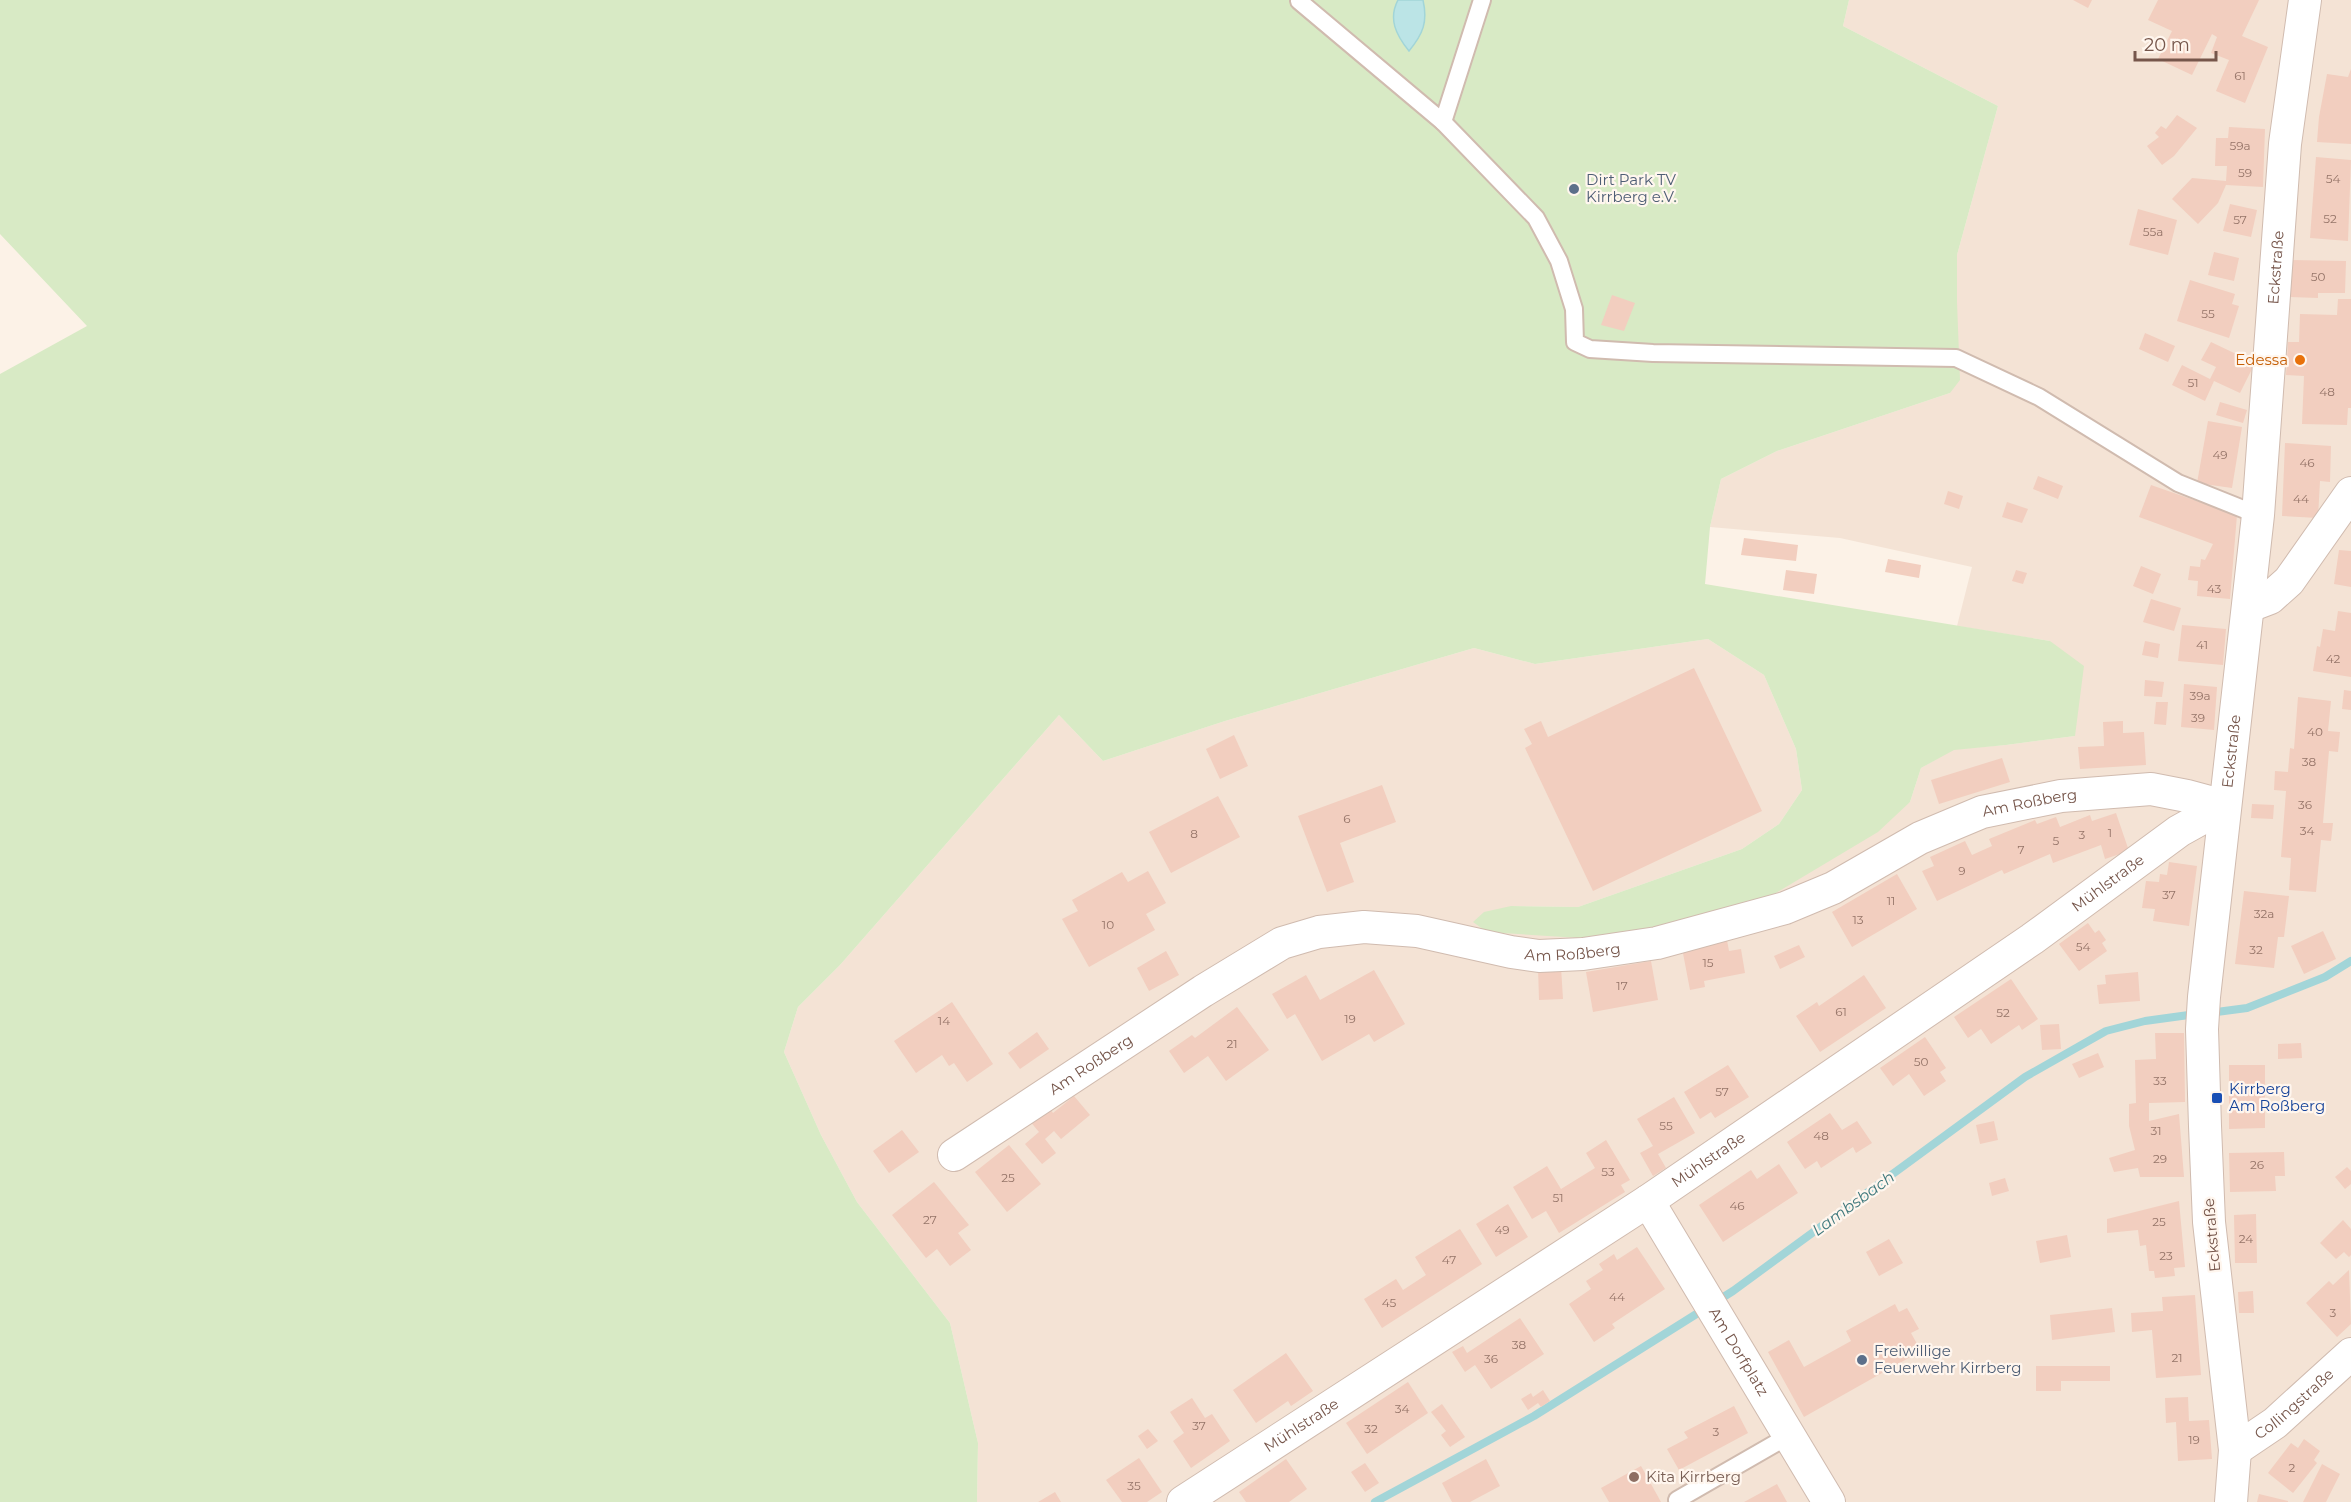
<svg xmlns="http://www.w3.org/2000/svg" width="2351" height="1502" viewBox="0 0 2351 1502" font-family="Montserrat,sans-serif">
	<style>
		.residential { fill: #f4e3d5 }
		.green { fill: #d8eac5 }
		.water { fill: #bbe4e6; stroke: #a2d5d8; stroke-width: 1.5 }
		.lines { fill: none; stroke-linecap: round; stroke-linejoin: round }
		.stream { stroke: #a2d5d8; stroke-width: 8 }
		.building { fill: #f2cebf }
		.lane-casing { stroke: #d0bbaf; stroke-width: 20 }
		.street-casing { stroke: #d0bbaf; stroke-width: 34 }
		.lane { stroke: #fff; stroke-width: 16 }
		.street { stroke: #fff; stroke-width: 32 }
		.service-dot { fill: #5c6f8a; stroke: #fff6ee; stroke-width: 2 }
		.food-dot { fill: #e8710a; stroke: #fff6ee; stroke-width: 2 }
		.transit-dot { fill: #1a4fb4; stroke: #fff6ee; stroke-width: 2 }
		.education-dot { fill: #8d6e63; stroke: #fff6ee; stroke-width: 2 }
		.labels { text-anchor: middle; stroke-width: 4.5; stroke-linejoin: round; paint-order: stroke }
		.number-label { font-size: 12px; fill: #957468 }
		.service-label { font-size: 15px; fill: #4e5e75; stroke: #fff6ee; text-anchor: start }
		.street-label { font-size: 15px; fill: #76564b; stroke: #fff6ee }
		.food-label { font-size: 15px; fill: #c56008; stroke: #fff6ee; text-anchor: end }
		.transit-label { font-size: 15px; fill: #164399; stroke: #fff6ee; text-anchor: start }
		.education-label { font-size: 15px; fill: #785e54; stroke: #fff6ee; text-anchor: start }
		.water-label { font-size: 16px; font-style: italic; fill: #3f787c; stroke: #fff6ee }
	</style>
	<rect width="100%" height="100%" fill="#fcf2e7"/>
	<polygon class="residential" points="1849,0 2351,0 2351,1502 977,1502 978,1443 950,1323 857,1202 821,1135 784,1052 798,1007 840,965 1059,715 1103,761 1225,721 1474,648 1535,664 1708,639 1764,675 1796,749 1802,790 1779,824 1742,849 1578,907 1511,906 1580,938 1910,802 1921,768 1954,749 2006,745 2075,736 2050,641 1957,626 1972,567 1840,538 1710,527 1721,479 1777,451 1950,393 1957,302 1957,255 1998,106 1843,26"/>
	<polygon class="green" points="0,0 1849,0 1843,26 1998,106 1957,255 1957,302 1960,380 1950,393 1777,451 1721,479 1710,527 1705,584 2050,641 2084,666 2075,736 2006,745 1954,750 1921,768 1910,802 1878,832 1764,900 1644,931 1580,938 1487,932 1473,922 1484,912 1511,906 1578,907 1742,849 1779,824 1802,790 1796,749 1764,675 1708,639 1535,664 1474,648 1225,721 1103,761 1059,715 840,965 798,1007 784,1052 821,1135 857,1202 950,1323 978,1443 977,1502 0,1502 0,374 87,326 0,234"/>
	<path class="water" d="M1398,0H1423C1428,22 1423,34 1409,51C1396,35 1388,19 1398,0Z"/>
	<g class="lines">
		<g class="stream">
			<polyline points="2209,1013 2247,1008 2325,977 2351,961"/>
			<polyline points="1375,1502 1534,1416 1733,1291 2025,1077 2106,1031 2145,1021 2196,1014"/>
		</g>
	</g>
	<g class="building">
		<polygon points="2073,0 2092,0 2088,8"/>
		<polygon points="2158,0 2259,0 2242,36 2268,47 2245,103 2216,91 2229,60 2211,53 2217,37 2212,34 2192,75 2158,59 2172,31 2148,20"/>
		<polygon points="2351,69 2351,144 2317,142 2319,117 2327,74 2348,77"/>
		<polygon points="2177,115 2197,128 2174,156 2162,165 2147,146 2159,137 2155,133 2161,126 2166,129"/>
		<polygon points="2229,127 2265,129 2263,187 2226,185 2218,203 2198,224 2172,199 2192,178 2226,181 2227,166 2215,166 2216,138 2228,138"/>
		<polygon points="2316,157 2351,160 2348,241 2310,238"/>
		<polygon points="2230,204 2257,210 2251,237 2223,231"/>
		<polygon points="2138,209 2177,220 2168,255 2129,245"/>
		<polygon points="2214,252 2239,258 2234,281 2208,275"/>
		<polygon points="2291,260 2346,261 2345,293 2318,293 2318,298 2290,297"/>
		<polygon points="2190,280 2235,294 2232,304 2239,306 2229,338 2177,321"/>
		<polygon points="1612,295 1635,303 1624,331 1601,325"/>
		<polygon points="2338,299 2351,299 2351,408 2348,408 2347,425 2302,424 2304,376 2286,375 2288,342 2299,342 2300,314 2337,315"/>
		<polygon points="2145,333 2175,346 2168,362 2139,349"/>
		<polygon points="2211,342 2255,363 2240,393 2214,381 2205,401 2172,385 2182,365 2210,379 2216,367 2201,360"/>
		<polygon points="2220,402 2247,410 2243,423 2216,415"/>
		<polygon points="2208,421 2242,427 2232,488 2197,483"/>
		<polygon points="2285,443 2331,446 2330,482 2320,481 2318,518 2282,516"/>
		<polygon points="2038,476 2063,486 2058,499 2033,489"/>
		<polygon points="2151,485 2237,515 2230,599 2197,596 2198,581 2188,580 2190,566 2200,567 2201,559 2205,560 2213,544 2139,517"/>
		<polygon points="1948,491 1963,496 1959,509 1944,504"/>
		<polygon points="2007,502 2028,509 2022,523 2002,517"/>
		<polygon points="1744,538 1798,545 1796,561 1741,555"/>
		<polygon points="2339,550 2351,551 2351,587 2334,584"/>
		<polygon points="1888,559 1921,565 1919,578 1885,572"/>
		<polygon points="2141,566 2161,574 2153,594 2133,586"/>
		<polygon points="1786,570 1817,574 1814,594 1783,590"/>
		<polygon points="2016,570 2027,573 2023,584 2012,581"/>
		<polygon points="2151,599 2181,608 2174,631 2143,622"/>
		<polygon points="2338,611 2351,613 2351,677 2313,671 2317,646 2320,647 2323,629 2335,631"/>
		<polygon points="2182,625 2226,629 2223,665 2178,661"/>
		<polygon points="2145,641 2160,644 2158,658 2142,655"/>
		<polygon points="1694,668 1762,811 1593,891 1525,748 1532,744 1524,729 1541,721 1548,737"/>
		<polygon points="2145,680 2164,682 2162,697 2144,696"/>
		<polygon points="2184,684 2217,687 2214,730 2181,727"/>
		<polygon points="2344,690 2351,691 2351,710 2342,709"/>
		<polygon points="2298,697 2331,701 2328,731 2340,732 2338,752 2329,751 2323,823 2333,823 2331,841 2321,840 2316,892 2289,890 2291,858 2281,857 2286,791 2274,790 2275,771 2288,772 2290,748 2294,749"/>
		<polygon points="2156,702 2168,702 2166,725 2154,724"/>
		<polygon points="2123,721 2123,733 2144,732 2146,765 2080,769 2078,747 2104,746 2103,722"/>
		<polygon points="1234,735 1248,766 1220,779 1206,749"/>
		<polygon points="2002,758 2010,782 1939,804 1931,780"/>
		<polygon points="1382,785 1396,822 1340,843 1354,882 1327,892 1298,816"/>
		<polygon points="1218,796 1240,837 1171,873 1149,832"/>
		<polygon points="2252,804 2274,805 2273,819 2251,818"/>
		<polygon points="2116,813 2129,851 2105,859 2101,845 2053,863 2050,854 2004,874 2002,870 1937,901 1922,871 1934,866 1930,857 1965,841 1972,855 1992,846 1989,839 2035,820 2037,824 2056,817 2060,827 2090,815 2092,821"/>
		<polygon points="2169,862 2197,866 2189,926 2153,921 2155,909 2142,908 2146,881 2159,882 2160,874 2167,875"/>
		<polygon points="1148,871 1166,903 1146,914 1155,930 1089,967 1062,919 1078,911 1072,900 1122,872 1128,882"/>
		<polygon points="1897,874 1917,909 1852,947 1832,912"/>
		<polygon points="2244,891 2289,896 2284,937 2278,937 2274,968 2235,964"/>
		<polygon points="2088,923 2095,933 2099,930 2106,940 2102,943 2107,951 2079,971 2059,944"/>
		<polygon points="2323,931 2336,959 2304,974 2291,946"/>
		<polygon points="1727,940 1729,951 1741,949 1745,973 1704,981 1705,987 1690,990 1682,948"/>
		<polygon points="1799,945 1805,957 1780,969 1774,956"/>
		<polygon points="1166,951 1179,975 1149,991 1137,968"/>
		<polygon points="1651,961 1658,1000 1593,1012 1586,972"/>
		<polygon points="1561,967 1563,999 1539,1000 1538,968"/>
		<polygon points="1374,970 1405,1024 1374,1042 1369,1034 1322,1061 1295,1014 1287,1019 1272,994 1306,975 1320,1000"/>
		<polygon points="2138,972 2140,1001 2099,1004 2097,985 2106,984 2105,975"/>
		<polygon points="1864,975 1886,1008 1820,1052 1796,1016 1817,1002 1819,1006"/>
		<polygon points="2011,979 2038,1019 2022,1030 2019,1025 1991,1044 1981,1029 1968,1038 1954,1017"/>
		<polygon points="952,1002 993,1064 967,1082 954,1063 949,1066 942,1055 916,1073 894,1041"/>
		<polygon points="1237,1007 1269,1050 1226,1081 1208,1056 1184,1073 1169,1051 1192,1035 1195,1038"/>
		<polygon points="2059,1024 2061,1049 2042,1050 2040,1025"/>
		<polygon points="1037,1032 1049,1049 1020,1069 1008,1053"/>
		<polygon points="2155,1033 2184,1033 2185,1102 2149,1103 2149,1121 2179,1114 2184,1177 2140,1177 2138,1168 2114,1172 2109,1158 2135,1150 2129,1126 2129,1104 2136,1103 2135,1060 2156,1059"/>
		<polygon points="1925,1037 1946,1068 1940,1072 1946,1081 1924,1096 1909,1074 1893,1086 1880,1068"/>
		<polygon points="2301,1043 2302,1058 2278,1059 2278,1044"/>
		<polygon points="2098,1053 2104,1067 2079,1078 2072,1064"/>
		<polygon points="1728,1065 1749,1097 1715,1118 1711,1112 1700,1119 1684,1092"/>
		<polygon points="2229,1065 2265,1065 2265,1128 2229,1129"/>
		<polygon points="1074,1096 1090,1115 1061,1139 1054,1131 1045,1139 1056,1153 1042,1164 1025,1144 1039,1132 1029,1120 1047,1105 1053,1113"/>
		<polygon points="1674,1097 1695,1133 1658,1154 1666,1168 1653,1176 1640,1153 1653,1146 1637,1119"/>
		<polygon points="1830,1113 1842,1130 1857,1121 1872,1143 1856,1153 1853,1147 1821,1168 1817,1161 1805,1169 1787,1142"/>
		<polygon points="1994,1121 1998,1140 1980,1144 1976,1125"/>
		<polygon points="902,1130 919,1152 889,1173 873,1151"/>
		<polygon points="1606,1140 1630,1180 1621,1185 1625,1192 1559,1233 1546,1211 1532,1219 1513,1187 1547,1166 1561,1189 1595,1168 1586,1153"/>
		<polygon points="1009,1145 1041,1184 1007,1212 975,1172"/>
		<polygon points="2284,1152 2285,1176 2275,1176 2276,1191 2230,1192 2229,1153"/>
		<polygon points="1779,1164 1798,1193 1723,1242 1699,1205 1751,1170 1757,1179"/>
		<polygon points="2347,1167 2351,1171 2351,1184 2345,1189 2335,1177"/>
		<polygon points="2005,1178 2009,1191 1992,1196 1989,1183"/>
		<polygon points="934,1182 969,1225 958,1233 971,1250 950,1266 937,1249 926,1258 892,1215"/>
		<polygon points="2179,1201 2185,1267 2174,1268 2175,1276 2155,1278 2154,1271 2149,1271 2146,1245 2140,1246 2138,1230 2107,1233 2107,1219"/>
		<polygon points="1508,1204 1528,1237 1496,1257 1476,1224"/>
		<polygon points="2256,1214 2257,1263 2235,1263 2234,1215"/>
		<polygon points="2343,1220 2351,1229 2351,1255 2349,1257 2344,1252 2336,1259 2320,1243"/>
		<polygon points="1460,1229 1482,1264 1382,1328 1364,1299 1396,1279 1403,1290 1426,1275 1415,1257"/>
		<polygon points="2067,1235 2071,1257 2040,1263 2036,1241"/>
		<polygon points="1889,1239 1903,1263 1879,1276 1866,1252"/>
		<polygon points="1637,1247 1665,1289 1612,1324 1615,1328 1594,1342 1569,1304 1591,1289 1586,1281 1603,1270 1599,1264 1614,1254 1617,1260"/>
		<polygon points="2349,1270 2351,1324 2337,1337 2306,1303 2329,1281 2333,1285"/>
		<polygon points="2253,1291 2254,1313 2239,1313 2238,1292"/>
		<polygon points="2195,1295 2201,1375 2156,1378 2152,1330 2132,1332 2131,1313 2163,1311 2162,1297"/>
		<polygon points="1895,1304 1899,1312 1907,1308 1919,1329 1911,1333 1921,1351 1804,1417 1768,1352 1789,1340 1804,1367 1851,1341 1846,1331"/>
		<polygon points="2112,1308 2115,1332 2052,1340 2050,1315"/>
		<polygon points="1520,1318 1544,1354 1491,1389 1475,1365 1465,1372 1452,1352 1463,1346 1467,1353"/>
		<polygon points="1286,1353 1313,1391 1291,1406 1288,1401 1256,1423 1233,1390"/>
		<polygon points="2036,1366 2110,1366 2110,1381 2061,1381 2061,1391 2036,1391"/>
		<polygon points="1408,1382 1428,1413 1367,1454 1346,1423"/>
		<polygon points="1543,1390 1550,1401 1541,1407 1538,1403 1528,1410 1521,1399 1531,1393 1533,1397"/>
		<polygon points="2188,1397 2189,1421 2209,1420 2212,1459 2178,1461 2176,1422 2166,1423 2165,1398"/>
		<polygon points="1192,1398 1205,1418 1212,1414 1230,1441 1191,1468 1173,1441 1184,1433 1170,1412"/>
		<polygon points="1442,1404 1465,1437 1450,1447 1441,1435 1446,1431 1431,1412"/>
		<polygon points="1734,1406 1748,1433 1679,1470 1667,1449 1688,1438 1684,1432"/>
		<polygon points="1148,1429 1158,1441 1147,1449 1138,1436"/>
		<polygon points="2304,1439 2320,1451 2314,1460 2317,1463 2293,1493 2268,1473 2291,1443 2298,1448"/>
		<polygon points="1139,1458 1162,1492 1147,1502 1122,1502 1106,1480"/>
		<polygon points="1286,1459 1307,1489 1289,1502 1246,1502 1239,1492"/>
		<polygon points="1486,1459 1500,1486 1470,1502 1452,1502 1442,1483"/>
		<polygon points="1365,1463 1379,1483 1365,1492 1351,1472"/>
		<polygon points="2322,1464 2340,1474 2326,1502 2303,1502"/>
		<polygon points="1641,1466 1661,1502 1609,1502 1601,1488"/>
		<polygon points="1777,1484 1787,1502 1744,1502"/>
		<polygon points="1055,1492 1061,1502 1038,1502"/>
		<polygon points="2259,1494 2288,1501 2288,1502 2257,1502"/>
	</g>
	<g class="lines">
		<defs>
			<g id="lane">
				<polyline points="1299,1 1443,122 1536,218 1559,261 1574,309 1575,342 1590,349 1653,353 1956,358 2039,397 2178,483 2258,515"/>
				<polyline points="1443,122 1482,0"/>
				<polyline points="1677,1500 1790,1435"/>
			</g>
			<g id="street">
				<polyline points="2249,606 2270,598 2289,581 2351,493"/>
				<path id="s1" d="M954,1155L1203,991L1282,943L1319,932L1364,927L1417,931L1511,952L1539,956L1583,954L1657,943L1785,908L1833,888L1920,838L1982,812L2061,796L2151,789L2187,796L2224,806"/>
				<path id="s2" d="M1648,1201L1829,1502"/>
				<path id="s3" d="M2235,1450L2275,1423L2351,1354"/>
				<path id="s4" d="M1183,1502L1648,1201L2032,939L2179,831L2224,806"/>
				<path id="s5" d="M2231,1502L2235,1450L2209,1222L2205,1126L2202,1029L2204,997L2258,515L2285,144L2305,0"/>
			</g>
		</defs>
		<use href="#lane" class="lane-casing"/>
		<use href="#street" class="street-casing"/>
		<use href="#lane" class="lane"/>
		<use href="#street" class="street"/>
	</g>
	<g class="service-dot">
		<circle cx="1574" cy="189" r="6"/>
		<circle cx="1862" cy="1360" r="6"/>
	</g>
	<circle class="food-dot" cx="2300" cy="360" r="6"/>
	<rect class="transit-dot" x="2211" y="1092" width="12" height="12" rx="3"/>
	<circle class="education-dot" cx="1634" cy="1477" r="6"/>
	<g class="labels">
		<g class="number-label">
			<text x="2240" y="80">61</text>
			<text x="2240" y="150">59a</text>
			<text x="2245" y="177">59</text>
			<text x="2333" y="183">54</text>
			<text x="2330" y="223">52</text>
			<text x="2240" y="224">57</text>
			<text x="2153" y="236">55a</text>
			<text x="2318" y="281">50</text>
			<text x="2208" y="318">55</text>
			<text x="2193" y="387">51</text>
			<text x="2327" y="396">48</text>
			<text x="2220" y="459">49</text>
			<text x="2307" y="467">46</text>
			<text x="2301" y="503">44</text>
			<text x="2214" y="593">43</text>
			<text x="2202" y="649">41</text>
			<text x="2333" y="663">42</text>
			<text x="2200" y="700">39a</text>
			<text x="2198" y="722">39</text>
			<text x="2315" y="736">40</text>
			<text x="2309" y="766">38</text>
			<text x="2305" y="809">36</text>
			<text x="1347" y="823">6</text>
			<text x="2307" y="835">34</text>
			<text x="2110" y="837">1</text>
			<text x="1194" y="838">8</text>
			<text x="2082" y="839">3</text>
			<text x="2056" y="845">5</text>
			<text x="2021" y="854">7</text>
			<text x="1962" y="875">9</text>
			<text x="2169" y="899">37</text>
			<text x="1891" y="905">11</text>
			<text x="2264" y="918">32a</text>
			<text x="1858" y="924">13</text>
			<text x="1108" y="929">10</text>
			<text x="2083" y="951">54</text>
			<text x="2256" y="954">32</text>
			<text x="1708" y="967">15</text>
			<text x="1622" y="990">17</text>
			<text x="1841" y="1016">61</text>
			<text x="2003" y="1017">52</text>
			<text x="1350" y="1023">19</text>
			<text x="944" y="1025">14</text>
			<text x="1232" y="1048">21</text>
			<text x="1921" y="1066">50</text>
			<text x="2160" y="1085">33</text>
			<text x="1722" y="1096">57</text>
			<text x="1666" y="1130">55</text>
			<text x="2156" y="1135">31</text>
			<text x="1821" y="1140">48</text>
			<text x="2160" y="1163">29</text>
			<text x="2257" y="1169">26</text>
			<text x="1608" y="1176">53</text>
			<text x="1008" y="1182">25</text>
			<text x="1558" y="1202">51</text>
			<text x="1737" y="1210">46</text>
			<text x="930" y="1224">27</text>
			<text x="2159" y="1226">25</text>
			<text x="1502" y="1234">49</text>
			<text x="2246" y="1243">24</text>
			<text x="2166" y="1260">23</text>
			<text x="1449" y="1264">47</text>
			<text x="1617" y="1301">44</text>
			<text x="1389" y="1307">45</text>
			<text x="2333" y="1317">3</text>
			<text x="1519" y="1349">38</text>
			<text x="2177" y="1362">21</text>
			<text x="1491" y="1363">36</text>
			<text x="1402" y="1413">34</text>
			<text x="1199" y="1430">37</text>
			<text x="1371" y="1433">32</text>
			<text x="1716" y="1436">3</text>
			<text x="2194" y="1444">19</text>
			<text x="2292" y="1472">2</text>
			<text x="1134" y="1490">35</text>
		</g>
		<g class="service-label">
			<text x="1586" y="185">Dirt Park TV<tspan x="1586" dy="17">Kirrberg e.V.</tspan></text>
			<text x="1874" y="1356">Freiwillige<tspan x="1874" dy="17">Feuerwehr Kirrberg</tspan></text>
		</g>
		<g class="street-label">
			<text dy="5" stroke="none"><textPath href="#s5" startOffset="1240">Eckstraße</textPath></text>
			<text dy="5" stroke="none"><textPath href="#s5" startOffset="754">Eckstraße</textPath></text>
			<text dy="5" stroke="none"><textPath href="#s1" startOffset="1172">Am Roßberg</textPath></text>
			<text dy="5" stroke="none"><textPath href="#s4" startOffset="1113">Mühlstraße</textPath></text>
			<text dy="5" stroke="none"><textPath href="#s1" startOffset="686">Am Roßberg</textPath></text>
			<text dy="5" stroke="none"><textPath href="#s1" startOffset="164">Am Roßberg</textPath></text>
			<text dy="5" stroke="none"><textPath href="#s4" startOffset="627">Mühlstraße</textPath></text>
			<text transform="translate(2212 1235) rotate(-95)" y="5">Eckstraße</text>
			<text dy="5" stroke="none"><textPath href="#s2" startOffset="176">Am Dorfplatz</textPath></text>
			<text dy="5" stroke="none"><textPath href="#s3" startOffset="75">Collingstraße</textPath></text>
			<text dy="5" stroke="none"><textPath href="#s4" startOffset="141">Mühlstraße</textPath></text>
		</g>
		<g class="food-label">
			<text x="2288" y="365">Edessa</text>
		</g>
		<g class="transit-label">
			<text x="2229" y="1094">Kirrberg<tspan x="2229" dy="17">Am Roßberg</tspan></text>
		</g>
		<g class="education-label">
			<text x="1646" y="1482">Kita Kirrberg</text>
		</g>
		<g class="water-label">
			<text transform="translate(1853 1203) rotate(-36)" y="6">Lambsbach</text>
		</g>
	</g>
	<path d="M2135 51v9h81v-9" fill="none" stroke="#76564b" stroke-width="3"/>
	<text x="2144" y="51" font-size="18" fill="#76564b" stroke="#fff6ee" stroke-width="4.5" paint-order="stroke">20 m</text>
</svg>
